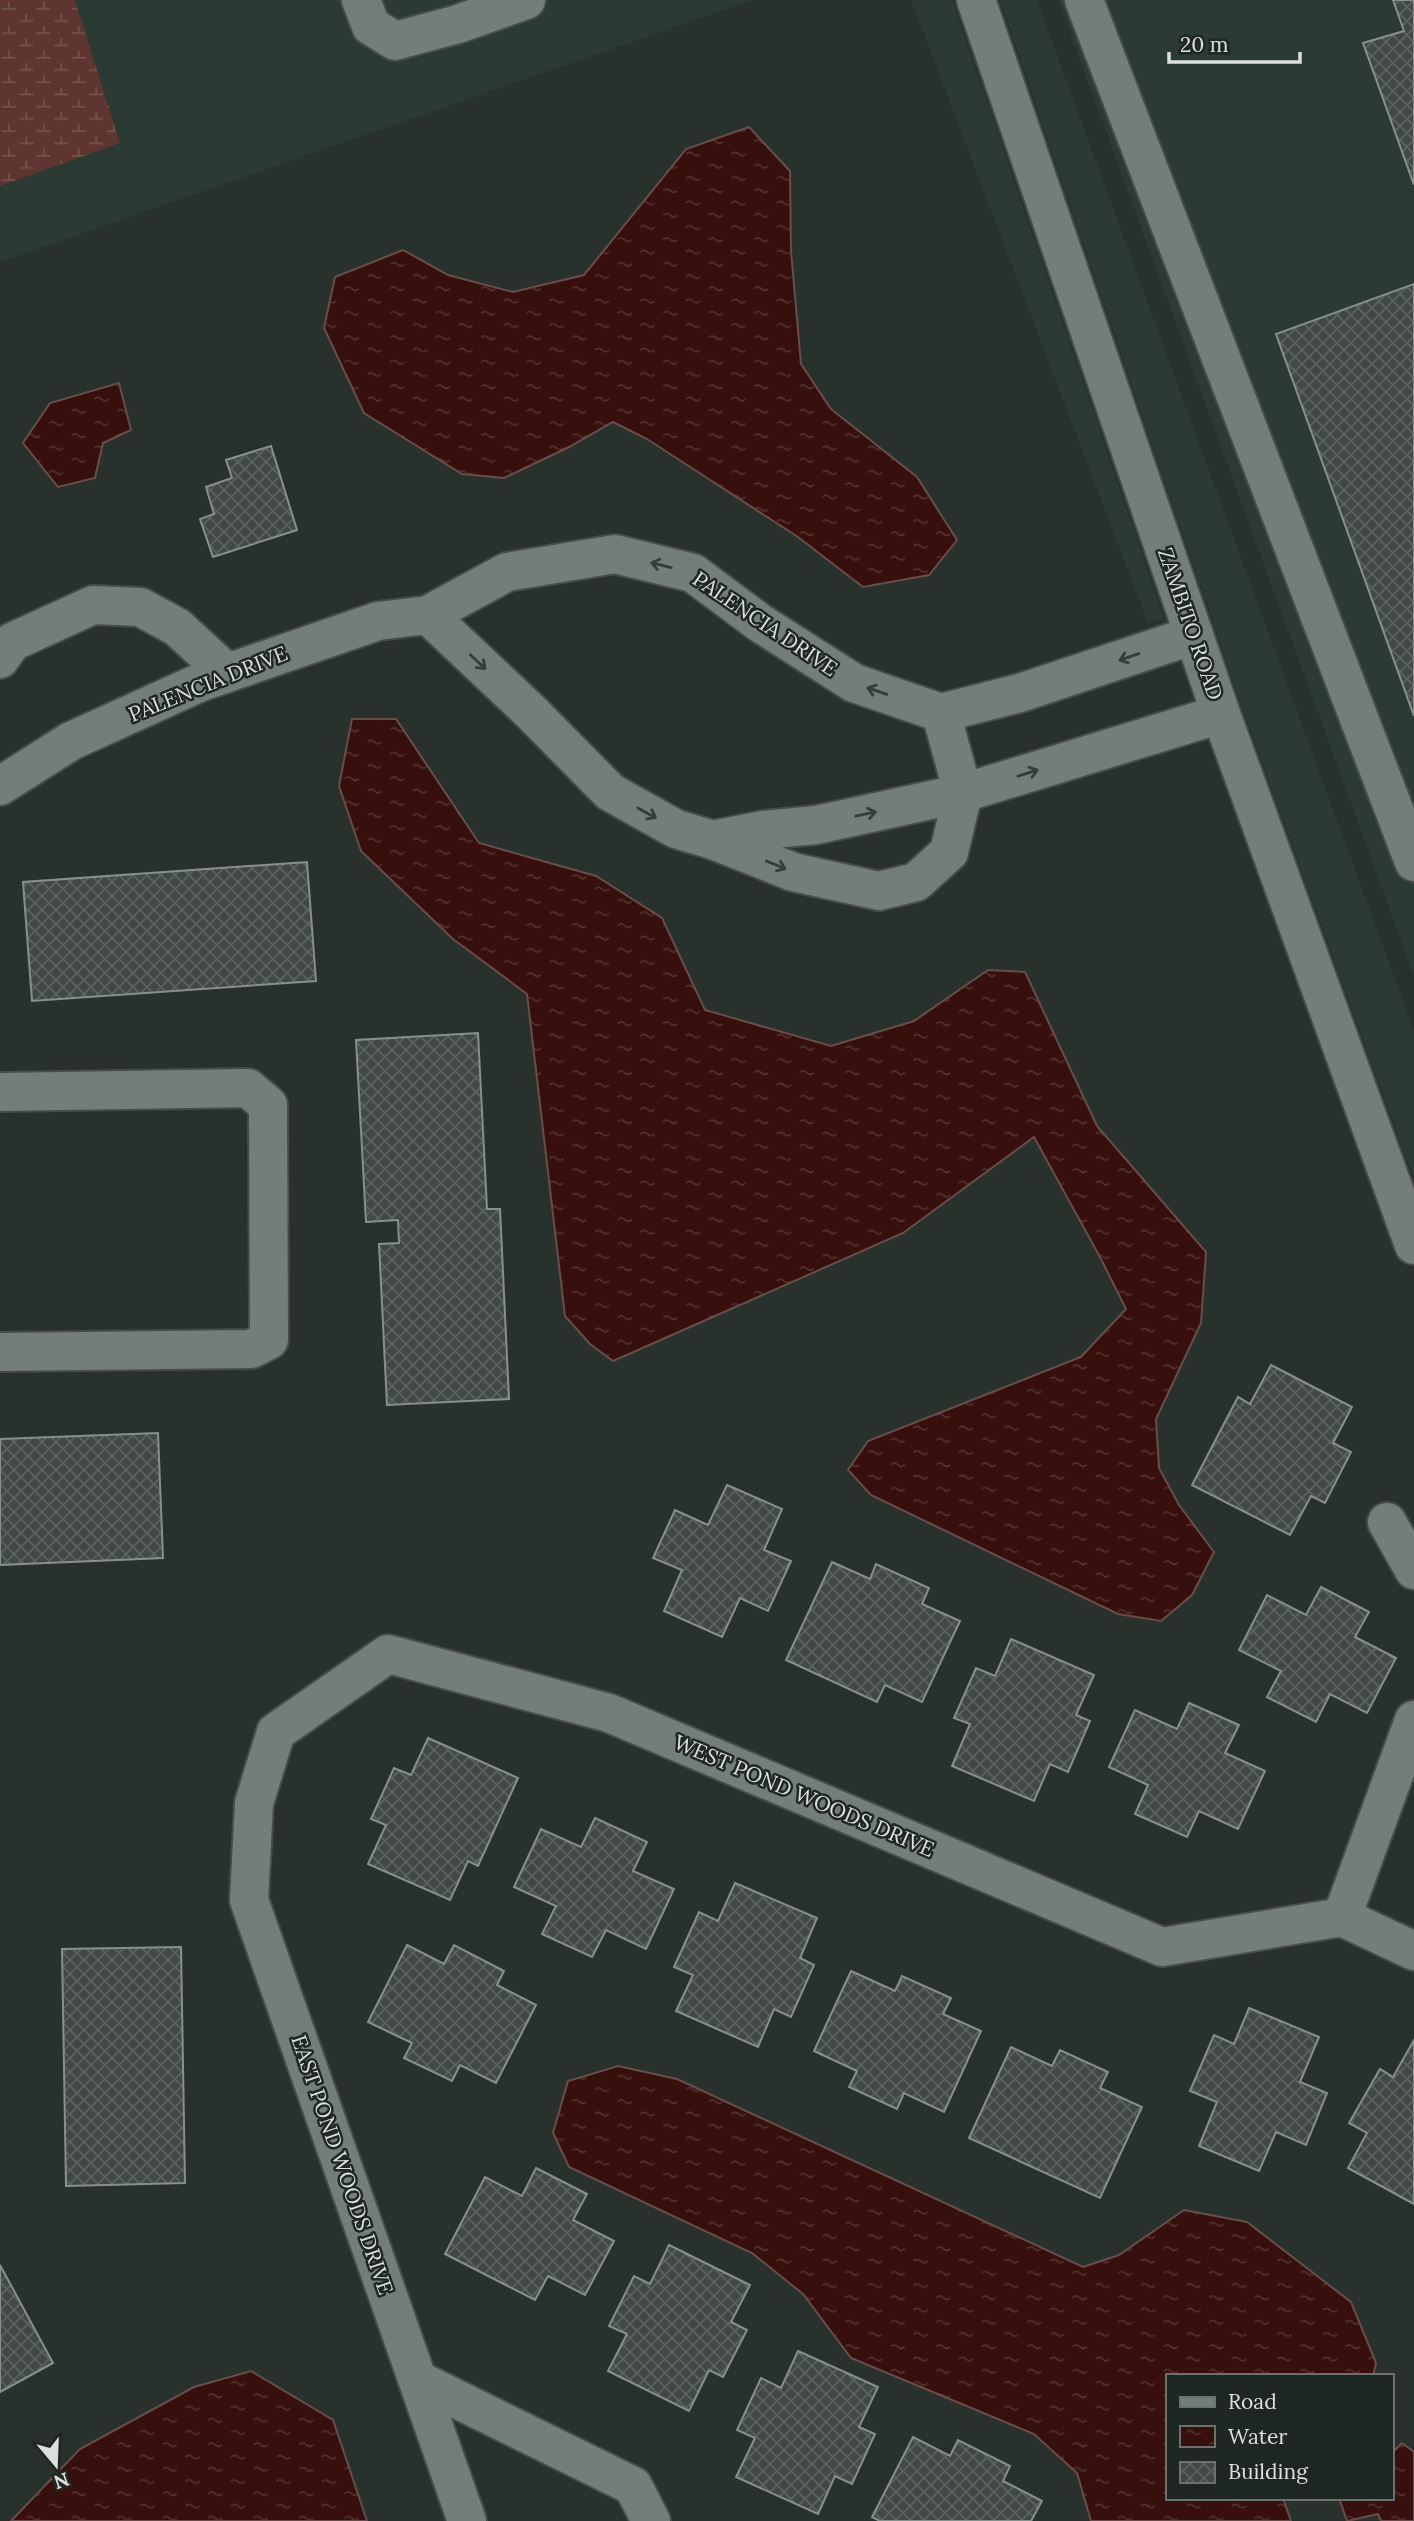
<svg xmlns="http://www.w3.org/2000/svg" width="1414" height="2521" viewBox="0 0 1414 2521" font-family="Lora,serif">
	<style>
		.built { fill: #2b3a33 }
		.wetland { fill: url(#wetland-marsh) }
		.water { fill: url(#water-ripples); stroke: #684e4b; stroke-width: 2 }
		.building { fill: url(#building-cross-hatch); stroke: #87918c; stroke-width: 2 }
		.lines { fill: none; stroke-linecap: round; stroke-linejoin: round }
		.minor-casing { stroke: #464d49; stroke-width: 42 }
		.minor { stroke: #747e79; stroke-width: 38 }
		.oneway { stroke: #343d38 }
		.labels { text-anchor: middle; stroke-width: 5; stroke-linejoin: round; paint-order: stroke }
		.street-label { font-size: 21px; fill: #dbe0de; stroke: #1f2723 }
	</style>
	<defs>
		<pattern id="wetland-marsh" width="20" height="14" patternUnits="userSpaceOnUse" patternTransform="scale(1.75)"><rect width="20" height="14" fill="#5e3531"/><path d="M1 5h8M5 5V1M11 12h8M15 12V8" fill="none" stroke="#74524e"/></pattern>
		<pattern id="water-ripples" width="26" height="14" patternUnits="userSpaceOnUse" patternTransform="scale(1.75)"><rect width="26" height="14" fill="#370f0c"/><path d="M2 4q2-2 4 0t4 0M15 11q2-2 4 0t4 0" fill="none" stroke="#53322f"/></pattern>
		<pattern id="building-cross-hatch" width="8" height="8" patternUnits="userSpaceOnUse" patternTransform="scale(1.75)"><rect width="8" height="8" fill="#414945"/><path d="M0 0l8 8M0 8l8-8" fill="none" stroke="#5c635f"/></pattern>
	</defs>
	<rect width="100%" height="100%" fill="#29312d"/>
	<g class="built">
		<polygon points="75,0 753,0 0,262 0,186 120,142"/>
		<polygon points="911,0 952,0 1164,618 1148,623"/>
		<polygon points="1000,0 1037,0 1414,1031 1414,1179 1242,707"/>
		<polygon points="1058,0 1414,0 1414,977 1414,976"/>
	</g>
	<polygon class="wetland" points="0,0 75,0 120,143 0,186"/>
	<g class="water">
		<polygon points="749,127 790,171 791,251 801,364 831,409 917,477 957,540 929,575 863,587 798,537 647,439 613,422 569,447 504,478 462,474 364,413 324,328 335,277 403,250 448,275 513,292 584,275 686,149"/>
		<polygon points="119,383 131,430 103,443 95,478 58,487 23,443 50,403"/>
		<polygon points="352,719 396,719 479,843 596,876 662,918 705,1010 831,1046 914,1021 988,970 1025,972 1097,1126 1206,1252 1201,1323 1156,1419 1159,1468 1179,1505 1214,1552 1192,1595 1161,1621 1118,1614 871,1495 848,1470 868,1441 1081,1357 1126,1309 1101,1259 1034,1137 903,1233 613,1361 590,1344 565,1316 527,994 453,939 361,851 339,786"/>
		<polygon points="618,2066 677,2079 1083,2267 1119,2255 1184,2210 1247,2222 1351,2302 1376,2363 1373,2376 1167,2376 1167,2498 1283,2498 1291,2521 1091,2521 1077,2473 1034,2434 851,2358 803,2294 752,2253 569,2167 553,2133 568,2081"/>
		<polygon points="251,2371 333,2420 367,2521 11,2521 80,2449 194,2387"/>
		<polygon points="1402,2443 1414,2452 1414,2521 1381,2521 1378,2514 1347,2521 1339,2498 1391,2498 1391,2454"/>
	</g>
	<g class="building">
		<polygon points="1393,0 1414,0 1414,185 1363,43 1404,31"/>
		<polygon points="1414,284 1414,716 1276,334"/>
		<polygon points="271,446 297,530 213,557 200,519 214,514 206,487 232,478 226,460"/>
		<polygon points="307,862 316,981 32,1001 23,882"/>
		<polygon points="478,1033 487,1209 500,1209 509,1399 387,1405 379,1244 399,1243 398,1220 366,1222 356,1040"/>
		<polygon points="1271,1365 1352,1407 1333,1443 1351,1452 1325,1503 1311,1496 1290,1535 1192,1485 1238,1397 1250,1404"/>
		<polygon points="158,1433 163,1558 0,1565 0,1439"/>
		<polygon points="727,1485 782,1509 764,1550 791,1561 768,1611 740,1598 722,1637 664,1611 682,1570 653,1558 675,1510 708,1525"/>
		<polygon points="832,1562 870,1579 876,1564 929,1588 922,1604 960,1621 922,1702 885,1685 877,1702 786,1660"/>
		<polygon points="1321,1587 1369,1612 1355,1637 1396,1658 1367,1713 1330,1694 1316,1722 1267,1697 1281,1671 1239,1650 1267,1595 1306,1615"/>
		<polygon points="1011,1639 1094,1675 1076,1715 1090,1721 1068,1772 1050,1764 1034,1801 952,1766 970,1724 954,1718 976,1668 995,1676"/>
		<polygon points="1189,1703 1239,1725 1225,1753 1265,1771 1238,1829 1199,1811 1187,1837 1135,1814 1148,1785 1109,1767 1135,1710 1177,1729"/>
		<polygon points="428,1738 518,1778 478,1866 468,1861 450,1900 368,1864 386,1825 371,1819 394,1768 411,1775"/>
		<polygon points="595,1818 647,1842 633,1871 674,1889 646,1949 606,1930 592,1957 542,1934 556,1906 514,1887 541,1829 581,1847"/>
		<polygon points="735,1883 817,1918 800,1958 814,1965 791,2017 774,2009 758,2047 676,2011 693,1975 674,1967 699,1912 718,1921"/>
		<polygon points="407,1945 444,1964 454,1945 504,1971 497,1985 536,2005 496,2083 460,2065 452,2081 404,2058 412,2043 368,2022"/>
		<polygon points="181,1947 185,2183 66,2186 62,1949"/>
		<polygon points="851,1971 895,1991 902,1976 951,1998 943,2014 981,2031 944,2112 904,2093 897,2109 849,2087 857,2071 814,2051"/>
		<polygon points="1249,2008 1319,2037 1300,2082 1327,2093 1306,2145 1276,2132 1259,2171 1199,2146 1217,2102 1190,2091 1214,2035 1234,2044"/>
		<polygon points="1414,2040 1414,2204 1348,2168 1367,2133 1349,2123 1380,2069 1393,2077"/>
		<polygon points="1011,2047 1052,2066 1060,2050 1108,2072 1100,2088 1142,2107 1100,2198 969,2138"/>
		<polygon points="536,2168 587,2194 573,2220 614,2241 585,2295 548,2276 535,2300 445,2254 485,2177 522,2196"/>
		<polygon points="669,2245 750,2285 731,2322 747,2330 723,2377 709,2370 689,2411 608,2371 627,2334 609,2326 634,2276 650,2284"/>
		<polygon points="0,2265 53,2363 0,2392"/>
		<polygon points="798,2351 878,2387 859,2427 875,2434 852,2484 835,2476 818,2514 736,2477 755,2438 737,2430 761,2378 781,2388"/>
		<polygon points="913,2437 950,2456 958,2440 1010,2466 1003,2481 1042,2501 1031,2521 880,2521 872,2517"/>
	</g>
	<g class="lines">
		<defs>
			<g id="minor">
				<polyline points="361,0 371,26 395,41 458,24 526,0"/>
				<polyline points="976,0 1221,714 1414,1245"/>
				<polyline points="1084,0 1414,862"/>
				<polyline points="428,615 531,712 610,792 676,829 713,840 763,830 816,825 963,793 1221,714"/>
				<polyline points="0,659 12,642 93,605 140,607 177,627 227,673"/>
				<polyline points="0,786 71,741 201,682 378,621 428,615 507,572 615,554 693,573 760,623 854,683 941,713 1020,693 1194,635"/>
				<polyline points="713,840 793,872 879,891 916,882 949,852 963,793 941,713"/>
				<polyline points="0,1092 248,1088 268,1105 269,1340 251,1349 0,1352"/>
				<polyline points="1387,1522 1414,1570"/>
				<polyline points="1342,1917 1414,1720"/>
				<polyline points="418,2380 633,2486 651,2521"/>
				<polyline points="467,2521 249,1900 254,1803 276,1732 388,1654 609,1713 1162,1947 1342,1917 1414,1951"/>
			</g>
		</defs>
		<use href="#minor" class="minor-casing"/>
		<use href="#minor" class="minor"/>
	</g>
	<defs><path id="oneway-shaft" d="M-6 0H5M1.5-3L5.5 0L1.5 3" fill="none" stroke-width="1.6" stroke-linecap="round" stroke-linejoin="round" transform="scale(1.75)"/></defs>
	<g class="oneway">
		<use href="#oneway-shaft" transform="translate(661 565) rotate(-166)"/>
		<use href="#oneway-shaft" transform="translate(1129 657) rotate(161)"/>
		<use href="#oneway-shaft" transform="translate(478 662) rotate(43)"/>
		<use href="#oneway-shaft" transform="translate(877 691) rotate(-161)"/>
		<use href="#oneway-shaft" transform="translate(1028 773) rotate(-17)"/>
		<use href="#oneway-shaft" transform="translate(647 813) rotate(29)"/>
		<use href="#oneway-shaft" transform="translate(866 814) rotate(-12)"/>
		<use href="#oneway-shaft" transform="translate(776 865) rotate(22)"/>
	</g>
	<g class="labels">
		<g class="street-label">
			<text transform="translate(765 624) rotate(34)" y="7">PALENCIA DRIVE</text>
			<text transform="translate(1190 624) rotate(71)" y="7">ZAMBITO ROAD</text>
			<text transform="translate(208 684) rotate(-22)" y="7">PALENCIA DRIVE</text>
			<text transform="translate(804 1796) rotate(23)" y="7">WEST POND WOODS DRIVE</text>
			<text transform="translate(342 2165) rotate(71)" y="7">EAST POND WOODS DRIVE</text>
		</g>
	</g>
	<rect x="1166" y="2374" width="228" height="126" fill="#1f2723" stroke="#6a716e" stroke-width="2"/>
	<rect x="1180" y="2397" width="35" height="10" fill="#747e79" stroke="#6a716e" stroke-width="2"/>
	<text x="1228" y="2409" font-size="21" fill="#dbe0de">Road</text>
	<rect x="1180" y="2426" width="35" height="21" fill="url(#water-ripples)" stroke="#6a716e" stroke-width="2"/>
	<text x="1228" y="2444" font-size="21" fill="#dbe0de">Water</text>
	<rect x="1180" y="2462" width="35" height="21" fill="url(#building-cross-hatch)" stroke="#6a716e" stroke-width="2"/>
	<text x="1228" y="2479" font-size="21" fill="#dbe0de">Building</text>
	<g transform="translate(56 2465) rotate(161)" stroke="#1f2723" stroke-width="5" paint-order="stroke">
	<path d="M0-5L12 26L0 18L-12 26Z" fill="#dbe0de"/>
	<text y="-10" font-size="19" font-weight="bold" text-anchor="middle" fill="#dbe0de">N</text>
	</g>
	<path d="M1169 52v10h131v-10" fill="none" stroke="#dbe0de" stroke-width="3.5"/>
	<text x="1180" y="52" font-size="21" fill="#dbe0de" stroke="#1f2723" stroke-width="5" paint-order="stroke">20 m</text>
</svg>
